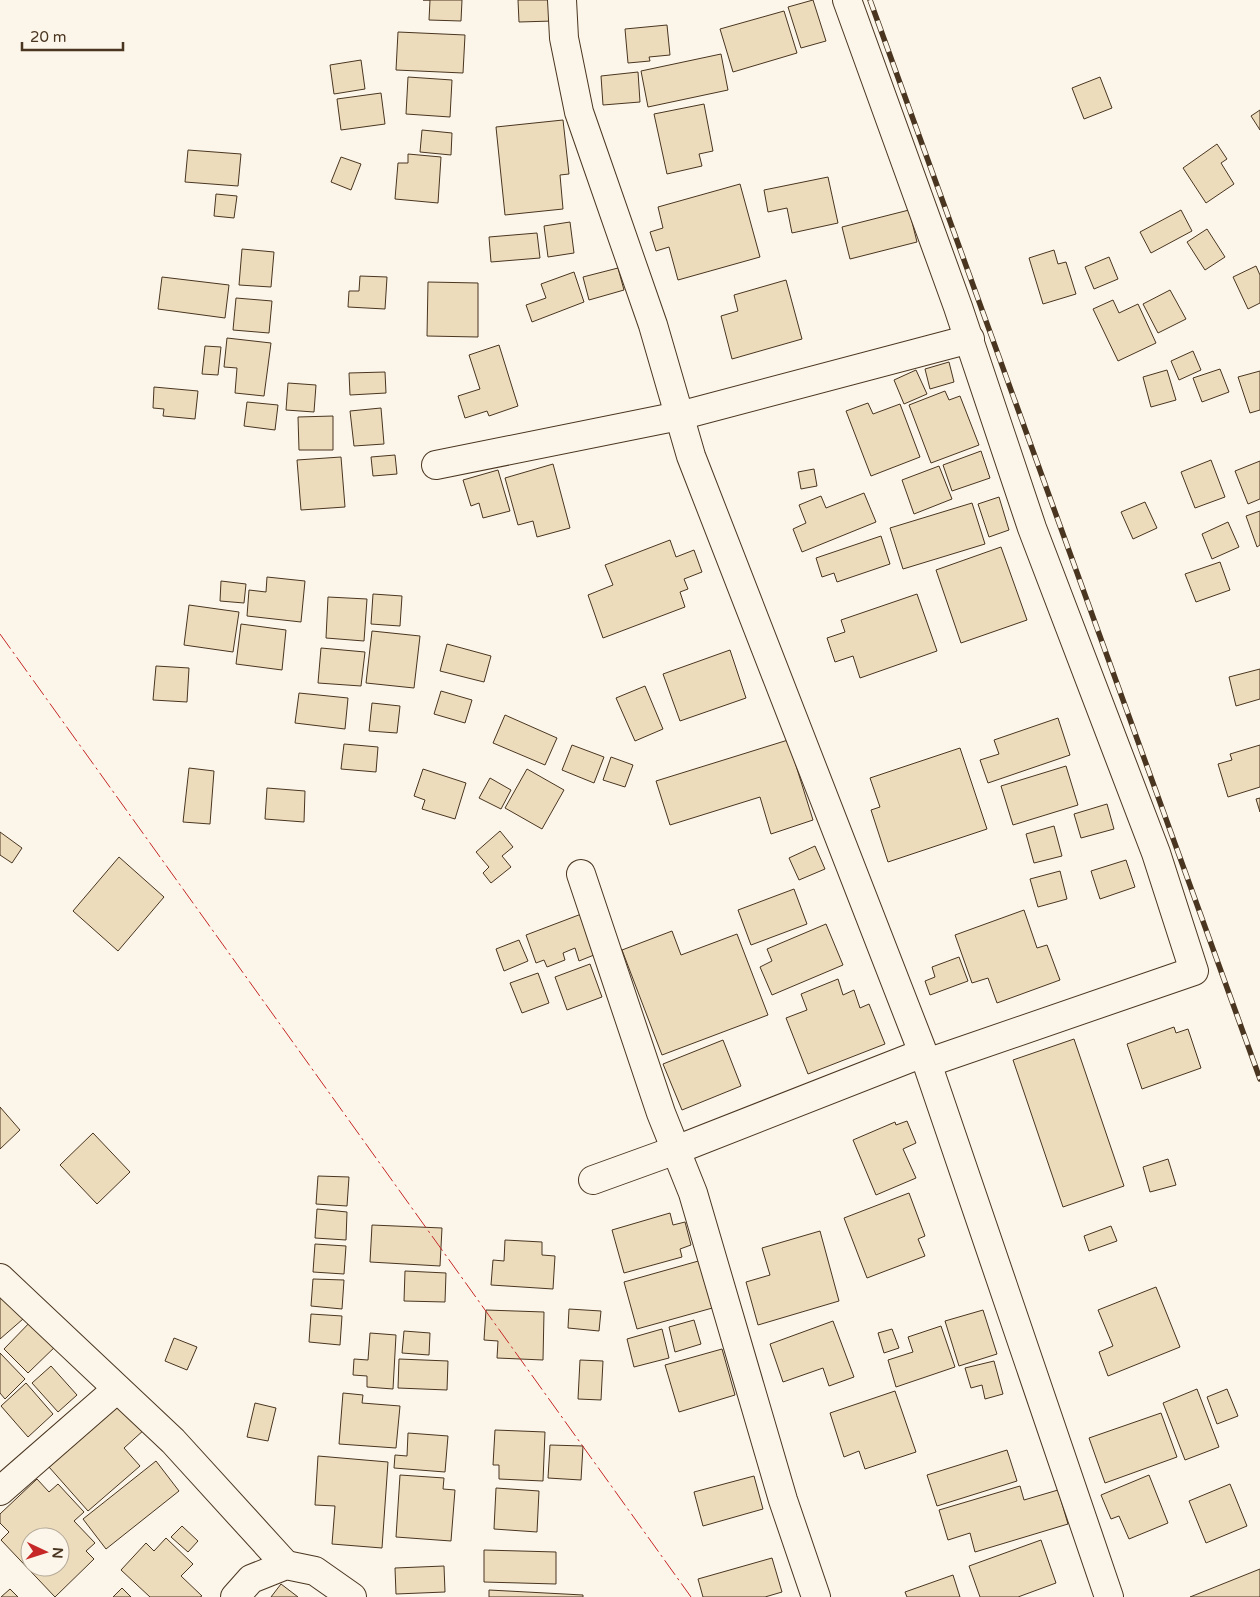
<svg xmlns="http://www.w3.org/2000/svg" width="1260" height="1597" viewBox="0 0 1260 1597" font-family="'Varela Round',sans-serif">
	<style>
		.building { fill: #ecdcbc; stroke: #4a3520; fill-rule: evenodd }
		.lines { fill: none; stroke-linecap: round; stroke-linejoin: round }
		.minor-casing { stroke: #4a3520; stroke-width: 30 }
		.minor { stroke: #fbf6e9; stroke-width: 28 }
		.rail-casing { stroke: #4a3520; stroke-width: 5.5 }
		.rail { stroke: #fbf6e9; stroke-width: 4; stroke-dasharray: 11; stroke-linecap: butt }
		.power { stroke: #c62828; stroke-width: 1; stroke-dasharray: 18 4 2.5 4; stroke-linecap: butt }
	</style>
	<rect width="100%" height="100%" fill="#fbf6e9"/>
	<g class="building">
		<polygon points="423,0 462,0 461,21 429,20 430,0"/>
		<polygon points="518,0 552,0 553,21 519,22"/>
		<polygon points="813,0 826,41 801,48 788,7"/>
		<polygon points="784,11 797,53 733,72 720,29"/>
		<polygon points="667,25 670,55 649,57 650,61 628,63 625,29"/>
		<polygon points="398,32 465,35 463,73 396,70"/>
		<polygon points="721,54 728,90 648,107 641,71"/>
		<polygon points="361,60 365,89 334,94 330,65"/>
		<polygon points="638,72 640,102 603,105 601,76"/>
		<polygon points="408,77 452,80 450,117 406,114"/>
		<polygon points="1100,77 1112,108 1084,119 1072,88"/>
		<polygon points="381,93 385,124 341,130 337,99"/>
		<polygon points="704,104 713,151 699,154 702,166 667,174 654,114"/>
		<polygon points="1260,110 1260,130 1251,116"/>
		<polygon points="563,120 569,174 560,175 563,209 505,215 496,127"/>
		<polygon points="422,130 452,133 451,155 420,152"/>
		<polygon points="1217,144 1227,159 1221,163 1234,184 1206,203 1183,168"/>
		<polygon points="188,150 241,154 238,186 185,182"/>
		<polygon points="408,154 441,157 438,203 395,199 398,163 408,163"/>
		<polygon points="341,157 361,164 351,190 331,182"/>
		<polygon points="828,177 838,223 792,233 787,208 768,212 764,190"/>
		<polygon points="740,184 760,257 678,280 669,247 656,251 650,232 663,228 658,207"/>
		<polygon points="216,194 237,196 234,218 214,216"/>
		<polygon points="909,210 917,242 850,259 842,227"/>
		<polygon points="1181,210 1192,231 1151,253 1140,232"/>
		<polygon points="570,222 574,253 548,257 544,226"/>
		<polygon points="1207,229 1225,257 1205,270 1187,242"/>
		<polygon points="537,233 540,258 491,262 489,237"/>
		<polygon points="242,249 274,252 271,287 239,285"/>
		<polygon points="1054,250 1058,264 1066,262 1076,294 1043,304 1029,258"/>
		<polygon points="1109,257 1118,279 1094,289 1085,267"/>
		<polygon points="1256,266 1260,275 1260,303 1248,309 1233,277"/>
		<polygon points="618,268 624,290 589,300 583,277"/>
		<polygon points="574,272 584,302 532,322 526,305 546,298 541,284"/>
		<polygon points="360,276 387,277 385,309 348,307 349,291 359,291"/>
		<polygon points="162,277 229,285 225,318 158,309"/>
		<polygon points="786,280 802,339 732,359 721,316 738,311 734,295"/>
		<polygon points="428,282 478,283 478,337 427,336"/>
		<polygon points="1170,290 1186,319 1158,333 1143,304"/>
		<polygon points="236,298 272,301 269,333 233,330"/>
		<polygon points="1113,300 1119,313 1138,304 1156,343 1118,361 1093,309"/>
		<polygon points="227,338 271,343 264,396 235,393 237,368 224,367"/>
		<polygon points="499,345 518,406 489,416 487,411 465,418 458,396 480,389 469,355"/>
		<polygon points="205,346 221,347 218,375 202,374"/>
		<polygon points="1193,351 1201,370 1179,380 1171,361"/>
		<polygon points="949,362 954,382 930,389 925,369"/>
		<polygon points="1220,369 1229,392 1202,402 1193,378"/>
		<polygon points="916,370 927,394 904,404 894,380"/>
		<polygon points="1167,370 1176,400 1151,407 1143,377"/>
		<polygon points="1260,371 1260,410 1250,413 1238,377"/>
		<polygon points="385,372 386,393 350,395 349,373"/>
		<polygon points="288,383 316,385 314,412 286,410"/>
		<polygon points="154,387 198,391 195,419 163,416 164,409 153,408"/>
		<polygon points="945,391 949,400 960,396 979,445 931,463 909,405"/>
		<polygon points="247,402 278,405 275,430 244,426"/>
		<polygon points="868,403 873,414 900,404 920,457 871,476 846,411"/>
		<polygon points="381,408 384,444 354,446 350,411"/>
		<polygon points="333,416 333,450 299,450 298,417"/>
		<polygon points="981,451 990,478 952,491 943,465"/>
		<polygon points="395,455 397,474 373,476 371,457"/>
		<polygon points="341,457 345,507 301,510 297,460"/>
		<polygon points="1211,460 1225,497 1195,508 1181,472"/>
		<polygon points="1260,461 1260,499 1248,504 1235,471"/>
		<polygon points="553,464 570,528 537,537 533,521 518,525 505,478"/>
		<polygon points="939,466 952,499 914,514 902,480"/>
		<polygon points="814,469 817,486 801,489 798,472"/>
		<polygon points="498,470 510,511 483,518 479,503 471,506 463,480"/>
		<polygon points="864,493 876,522 802,552 793,529 806,523 799,505 821,496 826,508"/>
		<polygon points="999,497 1009,530 989,537 978,504"/>
		<polygon points="1145,502 1157,528 1133,539 1121,512"/>
		<polygon points="972,503 985,544 903,569 890,528"/>
		<polygon points="1260,511 1260,545 1257,547 1246,516"/>
		<polygon points="1228,522 1239,547 1212,559 1202,534"/>
		<polygon points="881,536 890,564 837,582 834,573 822,577 816,558"/>
		<polygon points="670,540 676,557 694,550 702,572 684,579 688,589 680,592 685,607 603,638 588,595 613,585 605,565"/>
		<polygon points="1001,547 1027,620 961,643 936,570"/>
		<polygon points="1220,562 1230,590 1196,602 1185,574"/>
		<polygon points="267,577 305,581 301,622 247,616 249,590 266,592"/>
		<polygon points="221,581 246,584 244,603 220,601"/>
		<polygon points="373,594 402,596 400,626 371,624"/>
		<polygon points="917,594 937,651 860,678 853,656 835,662 827,638 845,632 841,620"/>
		<polygon points="328,597 367,599 364,641 326,638"/>
		<polygon points="189,605 239,612 233,652 184,645"/>
		<polygon points="241,624 286,630 282,670 236,664"/>
		<polygon points="372,631 420,636 414,688 366,683"/>
		<polygon points="447,644 491,656 484,682 440,671"/>
		<polygon points="321,648 365,652 361,686 318,683"/>
		<polygon points="730,650 746,698 680,721 663,674"/>
		<polygon points="156,666 189,668 187,702 153,700"/>
		<polygon points="1260,669 1260,699 1236,706 1229,677"/>
		<polygon points="645,686 663,729 635,741 616,698"/>
		<polygon points="441,691 472,700 465,723 434,714"/>
		<polygon points="299,693 348,698 345,729 295,723"/>
		<polygon points="372,703 400,706 397,733 369,731"/>
		<polygon points="505,715 557,738 545,765 493,743"/>
		<polygon points="1058,718 1070,755 988,783 980,760 999,754 994,740"/>
		<polygon points="788,740 813,820 771,834 760,797 670,825 656,781"/>
		<polygon points="344,744 378,747 376,772 341,769"/>
		<polygon points="572,745 604,757 594,783 562,770"/>
		<polygon points="1260,745 1260,787 1228,797 1218,764 1232,760 1230,754"/>
		<polygon points="960,748 987,829 888,862 871,810 880,807 870,778"/>
		<polygon points="611,757 633,765 625,787 603,780"/>
		<polygon points="1066,766 1078,805 1013,825 1001,786"/>
		<polygon points="189,768 214,771 210,824 183,822"/>
		<polygon points="423,769 466,783 455,819 422,809 425,800 414,796"/>
		<polygon points="527,769 564,790 542,829 505,808"/>
		<polygon points="490,778 511,790 501,809 479,798"/>
		<polygon points="267,788 305,791 304,822 265,819"/>
		<polygon points="1260,798 1260,812 1256,799"/>
		<polygon points="1107,804 1114,829 1081,838 1074,814"/>
		<polygon points="1054,826 1062,856 1034,863 1026,834"/>
		<polygon points="500,831 513,847 502,856 511,867 491,883 483,873 489,867 476,852"/>
		<polygon points="0,832 22,848 12,863 0,855"/>
		<polygon points="815,846 825,869 799,880 789,858"/>
		<polygon points="119,857 164,897 118,951 73,911"/>
		<polygon points="1126,860 1135,887 1100,899 1091,871"/>
		<polygon points="1060,871 1067,899 1038,907 1030,879"/>
		<polygon points="794,889 807,924 751,945 738,910"/>
		<polygon points="1024,910 1037,948 1047,945 1060,980 997,1003 988,978 972,983 955,935"/>
		<polygon points="584,913 599,953 579,961 575,948 563,953 565,960 547,967 544,960 536,963 526,935"/>
		<polygon points="826,924 843,965 772,995 760,967 772,961 767,949"/>
		<polygon points="672,931 681,955 737,934 768,1015 662,1055 622,950"/>
		<polygon points="519,940 528,961 504,971 496,949"/>
		<polygon points="959,957 968,981 930,995 925,981 935,977 932,967"/>
		<polygon points="590,964 602,997 567,1010 555,977"/>
		<polygon points="538,973 549,1003 522,1013 510,983"/>
		<polygon points="838,979 843,995 854,990 860,1008 869,1004 885,1044 808,1074 786,1018 807,1010 801,994"/>
		<polygon points="1174,1027 1176,1033 1188,1029 1201,1068 1142,1089 1127,1044"/>
		<polygon points="1074,1039 1124,1186 1063,1207 1013,1060"/>
		<polygon points="723,1040 741,1086 682,1110 663,1064"/>
		<polygon points="0,1107 20,1130 0,1149"/>
		<polygon points="907,1121 916,1143 903,1149 916,1178 876,1195 853,1140 895,1122 896,1125"/>
		<polygon points="93,1133 130,1172 97,1204 60,1165"/>
		<polygon points="1168,1159 1176,1185 1150,1192 1143,1167"/>
		<polygon points="318,1176 349,1177 347,1206 316,1204"/>
		<polygon points="909,1193 925,1236 918,1239 925,1256 867,1278 844,1218"/>
		<polygon points="317,1209 347,1212 346,1240 315,1238"/>
		<polygon points="670,1213 673,1225 685,1222 691,1245 680,1249 682,1257 624,1273 612,1230"/>
		<polygon points="372,1225 442,1228 440,1266 370,1262"/>
		<polygon points="1111,1226 1117,1241 1089,1251 1084,1236"/>
		<polygon points="820,1231 839,1301 758,1325 746,1282 770,1275 762,1248"/>
		<polygon points="505,1240 542,1242 542,1255 555,1256 553,1289 491,1285 493,1260 504,1261"/>
		<polygon points="315,1244 346,1246 344,1274 313,1272"/>
		<polygon points="702,1260 716,1307 637,1329 624,1282"/>
		<polygon points="405,1271 446,1273 445,1302 404,1301"/>
		<polygon points="313,1279 344,1280 342,1309 311,1306"/>
		<polygon points="1156,1287 1180,1347 1108,1376 1099,1352 1113,1346 1098,1310"/>
		<polygon points="0,1292 23,1319 0,1339"/>
		<polygon points="569,1309 601,1311 599,1331 568,1328"/>
		<polygon points="486,1310 544,1312 543,1360 497,1358 498,1341 484,1340"/>
		<polygon points="983,1310 997,1354 959,1366 945,1321"/>
		<polygon points="311,1314 342,1316 340,1345 309,1342"/>
		<polygon points="35,1317 60,1342 28,1373 4,1349"/>
		<polygon points="694,1320 701,1344 675,1352 669,1327"/>
		<polygon points="833,1321 854,1377 829,1386 823,1368 783,1382 770,1344"/>
		<polygon points="941,1326 955,1367 896,1387 888,1360 913,1352 908,1337"/>
		<polygon points="662,1329 669,1358 634,1367 627,1339"/>
		<polygon points="892,1329 899,1348 884,1353 878,1333"/>
		<polygon points="404,1331 430,1333 429,1355 402,1353"/>
		<polygon points="370,1333 396,1335 393,1389 367,1387 367,1376 353,1375 354,1359 368,1360"/>
		<polygon points="174,1338 197,1347 187,1370 165,1361"/>
		<polygon points="722,1349 735,1395 679,1412 665,1365"/>
		<polygon points="0,1353 25,1379 5,1399 0,1393"/>
		<polygon points="399,1359 448,1361 447,1390 398,1388"/>
		<polygon points="580,1360 603,1361 601,1400 578,1399"/>
		<polygon points="994,1361 1003,1394 985,1399 982,1385 971,1388 965,1368"/>
		<polygon points="51,1366 77,1395 58,1412 32,1383"/>
		<polygon points="26,1383 53,1414 28,1437 1,1406"/>
		<polygon points="1197,1389 1219,1447 1185,1460 1163,1403"/>
		<polygon points="1227,1389 1238,1416 1217,1424 1207,1397"/>
		<polygon points="895,1391 916,1452 865,1469 859,1451 844,1457 830,1413"/>
		<polygon points="343,1393 363,1395 362,1403 400,1406 396,1448 339,1444"/>
		<polygon points="122,1403 145,1429 124,1448 140,1466 88,1511 49,1467"/>
		<polygon points="255,1403 276,1408 268,1441 247,1437"/>
		<polygon points="1161,1413 1177,1457 1105,1483 1089,1438"/>
		<polygon points="495,1430 545,1432 543,1481 499,1479 499,1465 493,1465"/>
		<polygon points="408,1433 448,1436 445,1472 394,1468 395,1455 407,1456"/>
		<polygon points="550,1445 583,1446 581,1480 548,1478"/>
		<polygon points="1007,1450 1017,1481 937,1506 927,1475"/>
		<polygon points="318,1456 388,1462 382,1548 332,1544 335,1506 315,1505"/>
		<polygon points="156,1461 179,1491 106,1549 83,1519"/>
		<polygon points="400,1475 444,1478 443,1489 455,1490 451,1541 396,1537"/>
		<polygon points="1149,1475 1168,1523 1129,1539 1119,1516 1111,1519 1101,1495"/>
		<polygon points="754,1476 763,1509 703,1526 694,1492"/>
		<path d="M37,1479L49,1492L58,1484L84,1512L74,1521L95,1543L86,1551L94,1559L55,1597L1,1540L9,1532L0,1523V1514ZM30,1537H60V1567H30Z"/>
		<polygon points="1230,1484 1247,1526 1206,1543 1189,1501"/>
		<polygon points="1020,1486 1024,1500 1058,1490 1068,1524 975,1552 970,1533 948,1540 939,1510"/>
		<polygon points="496,1488 539,1491 537,1532 494,1529"/>
		<polygon points="182,1526 198,1541 188,1552 171,1537"/>
		<polygon points="166,1538 193,1564 181,1576 202,1596 200,1597 150,1597 121,1570 146,1543 154,1551"/>
		<polygon points="1041,1540 1056,1583 1018,1597 980,1597 969,1566"/>
		<polygon points="484,1550 556,1552 556,1584 484,1582"/>
		<polygon points="772,1558 782,1592 765,1597 703,1597 698,1579"/>
		<polygon points="444,1566 445,1592 396,1594 395,1568"/>
		<polygon points="1260,1569 1260,1597 1190,1597"/>
		<polygon points="953,1575 960,1597 907,1597 905,1592"/>
		<polygon points="281,1584 298,1597 271,1597"/>
		<polygon points="122,1588 131,1597 113,1597"/>
		<polygon points="10,1589 18,1597 1,1597"/>
		<polygon points="489,1590 583,1595 583,1597 489,1597"/>
	</g>
	<g class="lines">
		<defs>
			<g id="minor">
				<polyline points="562,0 564,38 579,112 653,325 691,456 927,1063"/>
				<polyline points="847,0 958,307 1032,528 1156,853 1194,971 927,1063 1109,1597"/>
				<polyline points="436,465 679,416 970,339"/>
				<polyline points="581,874 661,1113 693,1193 783,1500 816,1597"/>
				<polyline points="593,1180 676,1150 923,1053"/>
				<polyline points="0,1278 173,1441 286,1565"/>
				<polyline points="0,1491 117,1389"/>
				<polyline points="235,1597 251,1579 286,1565 315,1571 352,1597"/>
			</g>
		</defs>
		<use href="#minor" class="minor-casing"/>
		<use href="#minor" class="minor"/>
		<defs>
			<polyline id="rail" points="870,0 1260,1079"/>
		</defs>
		<use href="#rail" class="rail-casing"/>
		<use href="#rail" class="rail"/>
		<polyline class="power" points="0,634 691,1597"/>
	</g>
	<g transform="translate(45 1552) rotate(94)"><circle r="24" fill="#fbf6e9" stroke="#b4a999"/>
	<path d="M0-4L9 19L0 12L-9 19Z" fill="#c62828"/>
	<text y="-8" font-size="14" font-weight="bold" text-anchor="middle" fill="#4a3520">N</text>
	</g>
	<path d="M22 42v8h101v-8" fill="none" stroke="#4a3520" stroke-width="2.5"/>
	<text x="30" y="42" font-size="15" fill="#4a3520" stroke="#fbf6e9" stroke-width="4" paint-order="stroke">20 m</text>
</svg>
